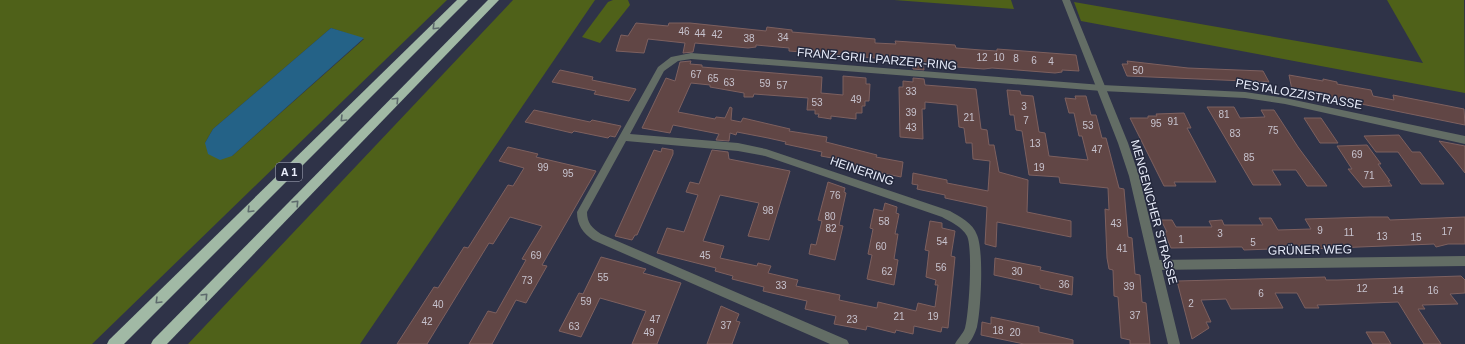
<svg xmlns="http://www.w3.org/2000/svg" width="1465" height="344" viewBox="0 0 1465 344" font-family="Arial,sans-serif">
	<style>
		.green { fill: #4f6119; fill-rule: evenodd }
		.water { fill: #246287 }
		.building { fill: #614645; stroke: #7d605f }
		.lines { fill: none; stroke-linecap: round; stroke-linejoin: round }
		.minor { fill: #636d65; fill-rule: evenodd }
		.tertiary { fill: #636d65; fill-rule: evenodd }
		.motorway { fill: #a1b9a5; fill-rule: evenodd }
		.oneway { stroke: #5d6a6c }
		.labels { text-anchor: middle; stroke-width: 3; stroke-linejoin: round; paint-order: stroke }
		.number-label { font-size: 10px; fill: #c7c3ce }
		.shield { fill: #25293d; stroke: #aeb2c2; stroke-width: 1 }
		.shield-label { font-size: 11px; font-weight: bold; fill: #e9edfb }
		.street-label { font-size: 12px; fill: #e9edfb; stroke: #25293d }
	</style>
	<rect width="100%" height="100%" fill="#2f3348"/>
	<g class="green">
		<path d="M0,0H447L92,344H0ZM331,28L364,39L232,156L205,143L213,129Z"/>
		<polygon points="513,0 595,0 360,344 188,344"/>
		<polygon points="613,0 628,0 630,5 600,43 582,37 608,2"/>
		<polygon points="894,0 1011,0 1014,9"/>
		<polygon points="1387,0 1464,0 1465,93 1081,21 1074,2 1423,63"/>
	</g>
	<polygon class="water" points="331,28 364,38 232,156 220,160 208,154 205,143 213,129"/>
	<g class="building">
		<polygon points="636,23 668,26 669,23 690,23 766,31 767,27 792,30 792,32 875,39 875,43 896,44 895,41 955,45 956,48 981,50 997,51 997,49 1076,55 1079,71 1062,70 1062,72 1055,73 992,68 984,69 957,67 957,64 923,62 924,70 913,69 912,61 789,51 789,48 756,45 756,47 748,48 695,43 693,52 683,53 685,43 648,39 644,53 616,51 621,35 628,36"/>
		<polygon points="691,61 690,64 702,65 702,67 822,77 821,93 843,95 843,76 866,78 866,84 870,84 869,101 865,101 865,106 862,106 862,113 856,113 856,119 831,116 831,119 818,117 819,114 815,114 815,110 807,110 808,98 754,94 753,97 744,97 744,93 710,87 710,85 691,83 678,112 715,119 716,117 725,118 730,107 732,108 731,120 741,122 743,118 790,129 789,131 827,137 826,142 877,155 876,157 903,162 901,177 873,171 874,169 847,164 848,161 821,156 822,152 785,144 786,142 768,138 737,132 736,135 730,133 729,141 716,140 719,134 673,125 670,133 642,128 666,78 675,81 680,62"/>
		<polygon points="1127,61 1188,68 1263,71 1269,82 1127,76 1122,64 1128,64"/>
		<polygon points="560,70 593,77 592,80 636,89 629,101 594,94 596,91 552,82"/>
		<polygon points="1289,75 1323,81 1323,79 1337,82 1337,84 1371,90 1373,96 1394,100 1393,95 1464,109 1465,125 1292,90"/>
		<polygon points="913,78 924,79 925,85 976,89 981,129 987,130 989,145 994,145 999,172 1028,180 1027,212 1071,221 1071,237 997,222 996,247 985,244 987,207 945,198 945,195 917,189 918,185 912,184 913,173 947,180 947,183 988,191 990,161 973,159 972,143 966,143 964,128 959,127 957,105 925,102 925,109 922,109 923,139 900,137 899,87 903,87 903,81 913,82"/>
		<polygon points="1007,90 1020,91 1021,95 1033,96 1039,132 1045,133 1049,156 1088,160 1082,136 1079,136 1074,113 1069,113 1065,98 1076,99 1075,96 1086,96 1091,115 1096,115 1102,138 1106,138 1119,188 1124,189 1128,237 1132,238 1135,274 1140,275 1142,302 1146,303 1150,344 1130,344 1130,340 1121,338 1118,297 1114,296 1113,270 1109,269 1107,258 1105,209 1109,210 1108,188 1060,183 1059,177 1029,175 1022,131 1016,130 1014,115 1010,115"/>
		<polygon points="1207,107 1234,107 1240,118 1265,117 1261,110 1274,110 1298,147 1327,186 1307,186 1296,170 1272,170 1281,185 1253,185"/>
		<polygon points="534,110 590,122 592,120 621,126 615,137 610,136 608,138 574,131 572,133 525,122"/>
		<polygon points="1184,113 1191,128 1187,128 1216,182 1174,182 1176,186 1164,186 1130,118 1148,118 1148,116 1157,116 1156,114"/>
		<polygon points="1304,118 1321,118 1338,143 1320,143"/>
		<polygon points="1399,135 1412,152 1420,152 1444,184 1421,184 1398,152 1376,152 1364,136"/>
		<polygon points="1439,141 1465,146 1465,173 1454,159"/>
		<polygon points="1367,145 1381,164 1378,164 1390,181 1388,181 1392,186 1363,187 1348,169 1352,169 1337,146"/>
		<polygon points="508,147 538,154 536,157 596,171 542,265 547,266 526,303 516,300 492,344 469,344 488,311 496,313 526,260 522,259 542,226 510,217 493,244 489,243 427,344 397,344 434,287 438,288 464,247 468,248 508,185 513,186 524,168 499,161"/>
		<polygon points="662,148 673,150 673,154 637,235 635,235 632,240 615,236 654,150 661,152"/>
		<polygon points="712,150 728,152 729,159 790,171 769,240 748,236 759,203 720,195 703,241 724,246 720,258 757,266 758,263 771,266 768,273 798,280 796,286 840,295 839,300 877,308 878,302 916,311 918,303 935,307 938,285 935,285 936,280 926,277 929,251 925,250 930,221 942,223 942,228 955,231 951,256 955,257 948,328 942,327 941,332 914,326 913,334 896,330 895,333 867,326 866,330 834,324 836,316 805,309 807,301 763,291 764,287 732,279 733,276 715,271 716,268 657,253 667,228 684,232 698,195 686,192 690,182 699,184"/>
		<polygon points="828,182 845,188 844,192 846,193 839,225 843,226 835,260 809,254 811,244 816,245 822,221 818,220"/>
		<polygon points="885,203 897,207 896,213 899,214 895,234 898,234 894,259 898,260 894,285 867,279 872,255 868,254 873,229 870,228 874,209 883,211"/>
		<polygon points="1370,217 1388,217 1390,220 1465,217 1465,244 1448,244 1436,247 1434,244 1310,249 1309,246 1269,247 1271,249 1244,250 1242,247 1236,247 1171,248 1164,232 1167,232 1161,220 1172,220 1176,227 1212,227 1209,221 1222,220 1224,225 1263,225 1259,218 1271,218 1278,230 1311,229 1305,219"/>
		<polygon points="601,257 646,269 643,273 681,283 657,344 632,344 646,311 600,298 581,337 559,331 579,293 583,294"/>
		<polygon points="995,258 1041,267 1040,270 1073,277 1072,295 1040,288 1040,285 994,275"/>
		<polygon points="1461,276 1465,280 1465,293 1450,294 1458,304 1422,305 1425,309 1418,309 1441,344 1424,344 1398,302 1317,305 1319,308 1305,308 1297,293 1275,293 1283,308 1231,309 1226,299 1201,300 1211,322 1206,322 1209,328 1192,339 1177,281 1291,278 1325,277 1326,280 1337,280"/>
		<polygon points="721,306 739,314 736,321 740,322 732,344 707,344"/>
		<polygon points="991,317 1039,327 1039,332 1073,340 1073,344 1024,344 981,335 982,322 991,324"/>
		<polygon points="1366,332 1384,332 1391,344 1373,344"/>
	</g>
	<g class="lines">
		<g class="minor">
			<path d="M691,53L1102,85L1245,92L1285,98L1465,136V144L1285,104L1245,98L1102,91L691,59L678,61L664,71L630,134L738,143L766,149L950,211C960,217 973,223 977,235C984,251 981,310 977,327C975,333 972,340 968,344H955C958,338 963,334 965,328C969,314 973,248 967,236C962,227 951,222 942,217L765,156L738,151L626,141L587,212C587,223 592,228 601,234L847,340L849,344H830L593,240C583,233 577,225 577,212L658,67L671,57Z"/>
			<polygon points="1465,256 1465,266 1156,270 1152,268 1150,265 1152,262 1156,260"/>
		</g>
		<polygon class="tertiary" points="1062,0 1070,0 1128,143 1139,176 1180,344 1168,344 1129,176 1118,143"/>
		<g class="motorway">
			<polygon points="457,0 468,0 124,344 107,344 109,340"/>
			<polygon points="488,0 499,0 167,344 151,344 153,340"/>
		</g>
	</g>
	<defs><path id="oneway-chevron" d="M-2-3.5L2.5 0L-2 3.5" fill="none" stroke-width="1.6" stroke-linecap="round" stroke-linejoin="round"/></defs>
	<g class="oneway">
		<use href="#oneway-chevron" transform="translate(435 27) rotate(135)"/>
		<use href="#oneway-chevron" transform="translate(396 100) rotate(-46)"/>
		<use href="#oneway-chevron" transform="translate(343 119) rotate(135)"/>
		<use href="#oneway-chevron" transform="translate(296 203) rotate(-46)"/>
		<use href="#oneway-chevron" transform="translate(250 210) rotate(135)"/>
		<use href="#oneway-chevron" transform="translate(205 296) rotate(-46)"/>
		<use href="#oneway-chevron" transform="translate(158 301) rotate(135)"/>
	</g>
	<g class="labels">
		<g class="number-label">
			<text x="684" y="35">46</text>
			<text x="700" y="37">44</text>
			<text x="717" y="38">42</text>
			<text x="783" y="41">34</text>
			<text x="749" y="42">38</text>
			<text x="982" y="61">12</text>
			<text x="999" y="61">10</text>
			<text x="1016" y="62">8</text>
			<text x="1034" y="64">6</text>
			<text x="1051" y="65">4</text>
			<text x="1138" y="74">50</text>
			<text x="696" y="78">67</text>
			<text x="713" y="82">65</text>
			<text x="729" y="86">63</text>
			<text x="765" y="87">59</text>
			<text x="782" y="89">57</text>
			<text x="911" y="95">33</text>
			<text x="856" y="103">49</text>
			<text x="817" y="106">53</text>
			<text x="1024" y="110">3</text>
			<text x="911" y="116">39</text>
			<text x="1224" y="118">81</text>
			<text x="969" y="121">21</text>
			<text x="1026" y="124">7</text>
			<text x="1173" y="125">91</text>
			<text x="1156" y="127">95</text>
			<text x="1088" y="129">53</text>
			<text x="911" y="131">43</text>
			<text x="1273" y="134">75</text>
			<text x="1235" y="137">83</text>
			<text x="1035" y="147">13</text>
			<text x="1097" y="153">47</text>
			<text x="1357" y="158">69</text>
			<text x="1249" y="161">85</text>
			<text x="543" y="171">99</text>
			<text x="1039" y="171">19</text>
			<text x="568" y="177">95</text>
			<text x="1369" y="179">71</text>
			<text x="835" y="199">76</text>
			<text x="768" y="214">98</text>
			<text x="830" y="220">80</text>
			<text x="884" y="225">58</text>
			<text x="1116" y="227">43</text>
			<text x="831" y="232">82</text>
			<text x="1320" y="234">9</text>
			<text x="1447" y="235">17</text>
			<text x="1349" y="236">11</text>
			<text x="1220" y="237">3</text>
			<text x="1382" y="240">13</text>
			<text x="1416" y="241">15</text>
			<text x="1181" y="243">1</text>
			<text x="942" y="245">54</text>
			<text x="1253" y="246">5</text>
			<text x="881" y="250">60</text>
			<text x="1122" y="252">41</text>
			<text x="536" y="259">69</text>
			<text x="705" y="259">45</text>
			<text x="941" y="271">56</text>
			<text x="887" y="275">62</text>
			<text x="1017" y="275">30</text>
			<text x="603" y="281">55</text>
			<text x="527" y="284">73</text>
			<text x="1064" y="288">36</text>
			<text x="781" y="289">33</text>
			<text x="1129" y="290">39</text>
			<text x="1362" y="292">12</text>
			<text x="1398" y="294">14</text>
			<text x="1433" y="294">16</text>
			<text x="1261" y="297">6</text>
			<text x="586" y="305">59</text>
			<text x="1191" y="307">2</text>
			<text x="438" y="308">40</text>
			<text x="1135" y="319">37</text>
			<text x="899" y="320">21</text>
			<text x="933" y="320">19</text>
			<text x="655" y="323">47</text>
			<text x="852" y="323">23</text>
			<text x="427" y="325">42</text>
			<text x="726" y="329">37</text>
			<text x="574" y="330">63</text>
			<text x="998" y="334">18</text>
			<text x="649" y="336">49</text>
			<text x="1015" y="336">20</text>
		</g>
		<rect class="shield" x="276" y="163" width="26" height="18" rx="3"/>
		<g class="shield-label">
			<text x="289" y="176">A 1</text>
		</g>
		<g class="street-label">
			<text transform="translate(877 59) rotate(5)" y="4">FRANZ-GRILLPARZER-RING</text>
			<text transform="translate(1299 94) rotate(10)" y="4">PESTALOZZISTRASSE</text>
			<text transform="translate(862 171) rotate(19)" y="4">HEINERING</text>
			<text transform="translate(1154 212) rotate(75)" y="4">MENGENICHER STRASSE</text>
			<text transform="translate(1310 250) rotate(-1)" y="4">GRÜNER WEG</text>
		</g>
	</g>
</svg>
